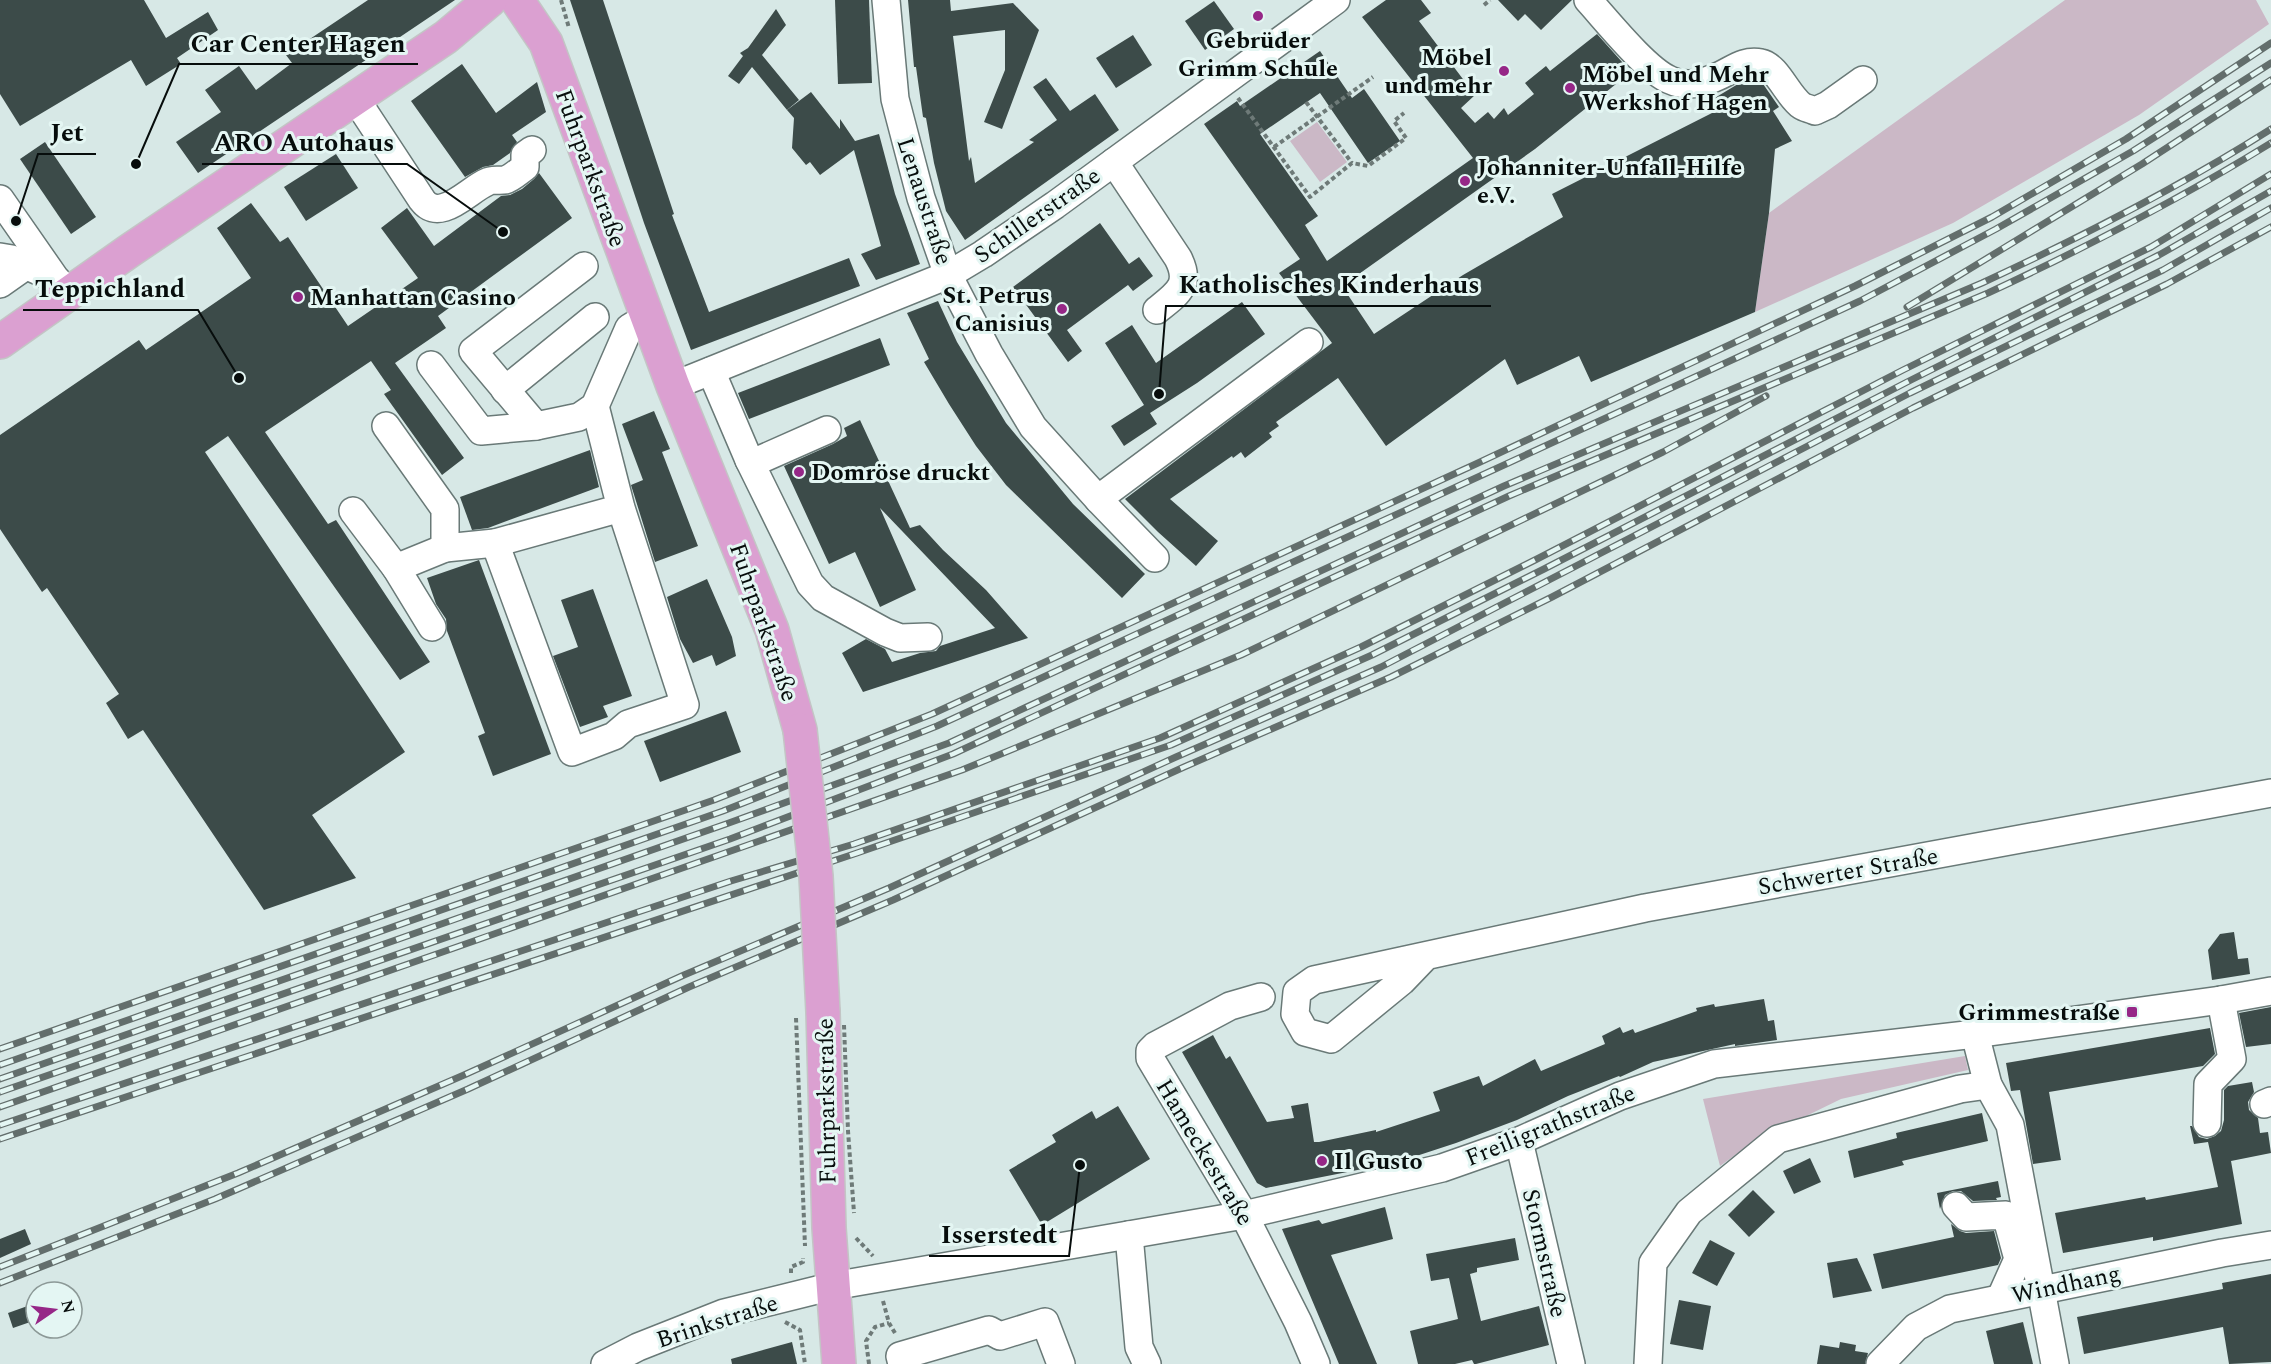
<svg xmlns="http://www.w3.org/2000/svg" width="2271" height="1364" viewBox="0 0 2271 1364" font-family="Spectral,serif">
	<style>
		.green { fill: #cbb8c6 }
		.building { fill: #3c4b49 }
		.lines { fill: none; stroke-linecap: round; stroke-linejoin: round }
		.minor-casing { stroke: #697977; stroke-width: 30 }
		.major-casing { stroke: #c3c5c5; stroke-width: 36 }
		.path { stroke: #6e7a78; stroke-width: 4; stroke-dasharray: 4.5 3; stroke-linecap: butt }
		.minor { stroke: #fff; stroke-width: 27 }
		.major { stroke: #dba0d1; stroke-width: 33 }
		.rail-casing { stroke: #636e6c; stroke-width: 7 }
		.rail { stroke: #e4f6f3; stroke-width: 4.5; stroke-dasharray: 14; stroke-linecap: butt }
		.major-bridge-casing { stroke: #c3c5c5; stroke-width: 36; stroke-linecap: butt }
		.path-bridge { stroke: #6e7a78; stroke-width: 4; stroke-dasharray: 4.5 3; stroke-linecap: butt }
		.major-bridge { stroke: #dba0d1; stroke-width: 33 }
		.poi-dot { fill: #962787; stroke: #e4f6f3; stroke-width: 2 }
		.labels { text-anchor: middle; stroke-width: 6; stroke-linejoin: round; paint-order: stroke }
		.poi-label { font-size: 24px; font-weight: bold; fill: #070d0c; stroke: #e4f6f3; text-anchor: start }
		.street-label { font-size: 24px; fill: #070d0c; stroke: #e4f6f3 }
		.leader { fill: none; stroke: #070d0c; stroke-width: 2 }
		.callout-dot { fill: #070d0c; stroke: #e4f6f3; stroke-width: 2 }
		.callout-label { font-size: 26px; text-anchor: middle; font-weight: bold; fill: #070d0c; stroke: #e4f6f3; stroke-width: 6; stroke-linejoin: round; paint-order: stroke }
	</style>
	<rect width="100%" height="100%" fill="#d7e8e6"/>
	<g class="green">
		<polygon points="2065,0 2256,0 2269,24 2139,115 1953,223 1755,312 1769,213"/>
		<polygon points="1317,122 1347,162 1320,182 1290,141"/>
		<polygon points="1965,1056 1968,1070 1841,1099 1753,1142 1720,1166 1703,1099"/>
	</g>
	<g class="building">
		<polygon points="0,0 144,0 166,38 208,12 218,30 177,58 181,64 146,86 131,60 20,126 0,94"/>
		<polygon points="368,0 455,0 198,173 176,142 221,112 205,90 239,66 256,90 292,63 286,55"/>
		<polygon points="570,0 603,0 674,214 672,215 709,312 849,258 860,286 691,350 644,223"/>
		<polygon points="835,0 869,0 872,83 838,84"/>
		<polygon points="908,0 950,0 951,11 1013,3 1039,30 1002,129 984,122 1005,70 1005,30 953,36 969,161 971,157 975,183 1034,142 1029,140 1057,120 1033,87 1046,78 1070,111 1095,94 1119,130 965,240 946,211 934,163 926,118 923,117 916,67 914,67"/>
		<polygon points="1386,0 1421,0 1431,13 1419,21 1475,95 1461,108 1475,123 1488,112 1494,119 1504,108 1508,115 1534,94 1525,83 1546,66 1550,71 1597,34 1631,72 1535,149 1342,286 1374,334 1463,275 1563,217 1552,194 1712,113 1708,102 1743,81 1754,78 1761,81 1779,107 1773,111 1792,141 1775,149 1769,213 1755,312 1591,382 1579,356 1517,385 1505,359 1386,446 1338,378 1276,422 1279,426 1269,433 1272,437 1245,458 1241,452 1233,458 1232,456 1170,499 1218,541 1196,566 1158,532 1125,499 1332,343 1279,273 1300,259 1204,124 1237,101 1240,106 1320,51 1352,98 1364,89 1400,141 1368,163 1320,93 1260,134 1318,216 1305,225 1327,261 1473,158 1362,17"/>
		<polygon points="1498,0 1572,0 1541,30 1525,14 1518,21"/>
		<polygon points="1214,1 1234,29 1205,50 1185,21"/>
		<polygon points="776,9 786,25 762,55 799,100 787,110 752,67 739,84 728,76 743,56 740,53 748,48"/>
		<polygon points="1133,35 1152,65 1116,88 1096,58"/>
		<polygon points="462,64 496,113 537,82 546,112 512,135 517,142 510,153 493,165 483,167 465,177 411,101"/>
		<polygon points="811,92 840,129 840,119 855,141 879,134 895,194 920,264 876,280 861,254 881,246 854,150 820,175 810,162 806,165 792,148 794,118 787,110"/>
		<polygon points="45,142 96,217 71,234 20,159"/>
		<polygon points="336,154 358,188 306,221 284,187"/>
		<polygon points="539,173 572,218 438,316 446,328 395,363 464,458 442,475 384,394 391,390 371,361 265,432 328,524 336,520 430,662 400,680 228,436 205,452 405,752 312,815 356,878 264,910 143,730 128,739 106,703 119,694 47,588 42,592 0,529 0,435 139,340 146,350 251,278 217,228 251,203 280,242 288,237 348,326 418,278 381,228 407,208 434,246 501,196 510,195 522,189 534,179"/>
		<polygon points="1100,223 1129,264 1139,257 1153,276 1133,291 1128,285 1067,330 1082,351 1068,362 1013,287"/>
		<polygon points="938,301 957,342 1006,423 1073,504 1145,574 1122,598 1006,485 976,446 949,404 924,362 929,359 907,313"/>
		<polygon points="1242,302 1265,334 1197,383 1150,413 1157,424 1124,446 1111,426 1144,405 1105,343 1132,325 1156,363"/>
		<polygon points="880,338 890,365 749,419 738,393"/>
		<polygon points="654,411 670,449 662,452 698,546 655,562 631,485 643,480 622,424"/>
		<polygon points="860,420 910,528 920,525 943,550 986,590 1028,638 863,692 842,653 866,639 885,649 892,662 920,653 936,651 940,646 995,628 880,508 916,590 880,607 855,552 829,564 784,466 833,444 847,436 844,428"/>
		<polygon points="590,450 599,487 488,528 472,530 460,497"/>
		<polygon points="479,560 551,754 493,776 478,736 485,733 447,631 446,619 436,604 427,578"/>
		<polygon points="707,579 732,637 736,656 716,666 712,655 693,663 680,639 667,597"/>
		<polygon points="593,589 632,696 603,706 608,717 580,727 553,656 578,647 561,600"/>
		<polygon points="726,711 741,752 660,782 644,741"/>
		<polygon points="2234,932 2238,959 2248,958 2250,974 2212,980 2208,950 2220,934"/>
		<polygon points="1764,999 1768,1021 1774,1020 1777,1040 1735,1046 1735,1044 1653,1062 1620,1077 1619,1076 1568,1096 1517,1120 1456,1143 1398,1162 1266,1188 1257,1183 1182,1052 1213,1035 1226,1059 1230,1056 1267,1122 1294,1118 1291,1106 1308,1103 1314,1142 1319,1142 1376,1130 1376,1132 1440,1111 1433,1092 1479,1076 1483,1086 1535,1059 1541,1071 1605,1044 1602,1036 1620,1027 1623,1033 1633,1029 1635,1033 1697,1011 1696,1008 1714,1004 1715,1007"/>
		<polygon points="2271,1007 2271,1044 2246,1047 2239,1013"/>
		<polygon points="2210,1028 2215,1054 2203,1066 2049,1092 2061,1160 2033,1164 2020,1090 2011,1091 2006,1063"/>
		<polygon points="2252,1082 2254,1092 2248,1102 2249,1110 2258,1118 2260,1133 2268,1132 2271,1153 2231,1161 2242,1224 2153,1241 2153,1237 2063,1253 2055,1213 2145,1197 2146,1200 2218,1187 2208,1142 2194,1144 2190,1126 2192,1126 2199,1137 2207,1139 2215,1136 2221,1131 2224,1120 2224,1090 2228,1086"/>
		<polygon points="1118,1106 1150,1159 1042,1225 1009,1170 1056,1142 1052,1135 1092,1111 1096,1119"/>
		<polygon points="1982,1113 1988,1141 1902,1161 1904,1165 1854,1178 1848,1151 1897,1138 1896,1133"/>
		<polygon points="1810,1158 1821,1182 1794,1194 1783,1171"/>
		<polygon points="1998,1181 2001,1197 1996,1198 1997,1200 1973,1201 1961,1191 1953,1191 1945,1195 1940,1209 1937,1193"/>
		<polygon points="1753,1190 1775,1212 1749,1237 1728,1215"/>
		<polygon points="1385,1207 1393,1239 1331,1255 1377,1364 1339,1364 1282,1229 1319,1220 1322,1224"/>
		<polygon points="1951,1224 1960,1231 1966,1233 1994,1231 2001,1258 1998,1265 1882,1289 1873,1254 1954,1237"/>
		<polygon points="25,1229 31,1244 0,1258 0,1239"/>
		<polygon points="1515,1238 1519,1260 1477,1268 1477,1272 1470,1274 1481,1321 1539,1306 1549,1345 1476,1364 1474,1364 1472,1360 1455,1364 1418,1364 1410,1331 1458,1319 1449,1278 1431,1281 1426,1254"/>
		<polygon points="1710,1240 1735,1253 1717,1286 1692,1273"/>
		<polygon points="1857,1258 1872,1291 1833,1298 1827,1263"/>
		<polygon points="2271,1274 2271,1362 2229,1364 2223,1327 2084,1354 2077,1317 2223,1289 2222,1283"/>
		<polygon points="1679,1300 1711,1306 1703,1350 1670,1344"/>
		<polygon points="36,1303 36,1320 13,1328 8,1313"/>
		<polygon points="2023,1322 2033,1364 1994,1364 1986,1331"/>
		<polygon points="792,1342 797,1364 732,1364 731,1359"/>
		<polygon points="1840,1342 1856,1345 1855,1351 1868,1353 1865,1364 1817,1364 1820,1345 1839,1348"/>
	</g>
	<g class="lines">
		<defs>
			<g id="minor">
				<polyline points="886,0 895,99 921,198 948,275 989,354 1033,427 1098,499 1155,558"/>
				<path d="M1588,0C1607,21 1646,70 1670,80C1685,87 1700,84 1714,78C1731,72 1742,59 1761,63C1777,66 1788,97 1802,106C1805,108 1811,109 1815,111L1828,105L1863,80"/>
				<path d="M355,98L422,200C440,224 468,190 487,182C492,179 499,181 505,180C512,178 519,171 525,167V155L532,150"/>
				<path d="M1114,162L1178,258C1192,285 1177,294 1157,310"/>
				<polyline points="0,199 55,278 70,294"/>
				<polyline points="0,257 12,259 54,278"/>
				<polyline points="584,266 473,351 536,426 579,417 595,406 629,328 647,317"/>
				<polyline points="0,284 27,265"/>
				<polyline points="431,365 481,431 536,426"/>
				<polyline points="711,371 749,460 757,461 827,430"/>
				<polyline points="673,386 948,275 983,254 1055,205 1336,0"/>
				<polyline points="505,390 595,317"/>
				<polyline points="595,406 621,508 685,705 628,724 614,736 572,752 495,543 621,508"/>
				<polyline points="386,426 445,509 445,548 495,543"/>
				<polyline points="749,460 810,584 823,598 885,632 900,638 928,637"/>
				<polyline points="1098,499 1309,342"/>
				<polyline points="353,511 396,568 445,548"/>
				<polyline points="396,568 432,627"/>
				<polyline points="1426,956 1402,981 1331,1039 1305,1032 1295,1014 1297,992 1314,980 1645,908 2271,793"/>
				<polyline points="1261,997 1230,1006 1155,1046 1150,1051 1150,1058 1244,1215 1298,1322 1316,1364"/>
				<polyline points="1975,1034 1988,1085 2010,1125 2055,1364"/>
				<polyline points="2264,1104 2271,1101"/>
				<polyline points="2207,1123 2208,1084 2232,1059 2221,1000"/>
				<polyline points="1519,1141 1571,1364"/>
				<polyline points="1956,1206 1966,1217 2006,1215 2018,1259 2001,1297"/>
				<polyline points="1129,1235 1139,1347 1147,1364"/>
				<polyline points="605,1364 638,1347 724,1313 833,1286 1244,1215 1442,1168 1519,1141 1620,1096 1714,1064 1975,1034 2221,1000 2271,991"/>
				<polyline points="902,1364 900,1356 989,1330 1000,1336 1045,1322 1061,1364"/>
				<polyline points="1648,1364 1653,1263 1689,1212 1778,1139 1960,1089 1988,1085"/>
				<polyline points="1880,1364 1916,1327 1950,1309 2222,1253 2271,1245"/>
			</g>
			<g id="major">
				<polyline points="517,0 546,43 673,386 772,630 800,730"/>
				<polyline points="0,342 129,251 446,37 490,0"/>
				<polyline points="823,1012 829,1228 839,1364"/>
			</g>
		</defs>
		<use href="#minor" class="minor-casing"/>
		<use href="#major" class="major-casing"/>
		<g class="path">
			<polyline points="561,0 569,28"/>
			<polyline points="1484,5 1490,0"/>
			<polyline points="1238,98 1310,197 1352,163 1368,166 1406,138 1394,121 1404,113"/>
			<polyline points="1306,102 1352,163"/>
			<polyline points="1274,147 1373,77"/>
			<polyline points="856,1238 873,1256"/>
			<polyline points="791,1273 791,1267 803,1262 803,1258"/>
			<polyline points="883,1301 889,1323 895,1333"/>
			<polyline points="785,1322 800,1330 805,1364"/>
			<polyline points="869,1364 866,1341 875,1327 889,1323"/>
		</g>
		<use href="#minor" class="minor"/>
		<use href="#major" class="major"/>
		<defs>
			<g id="rail">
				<polyline points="1907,307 2142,164 2271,80"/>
				<polyline points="0,1049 714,800 932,714 1478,463 1855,286 1992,217 2126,139 2271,43"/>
				<polyline points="0,1065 723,811 937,726 1860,301 1996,229 2133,151 2271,63"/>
				<path d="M0,1079L726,824L949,743L1504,486L1982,283C2081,237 2178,188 2271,129"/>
				<path d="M0,1092L730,839L953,754L1509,496L1988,293C2085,248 2180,199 2271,143"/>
				<polyline points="0,1107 962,770 1241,655 1663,452 1766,396"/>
				<polyline points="0,1125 731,881 854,844 1160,738 1361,647 1537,559 1903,370 2151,247 2271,174"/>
				<polyline points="0,1139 857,853 1171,745 1372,655 1544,569 1911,380 2159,255 2271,191"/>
				<polyline points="0,1267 238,1173 464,1075 684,975 889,888 1176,757 1381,667 1910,393 2163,270 2271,208"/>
				<polyline points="0,1283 215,1199 468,1089 689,987 893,900 1184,767 1391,677 1552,597 1913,408 2167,284 2271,227"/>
			</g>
		</defs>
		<use href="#rail" class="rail-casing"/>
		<use href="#rail" class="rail"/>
		<defs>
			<polyline id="major-bridge" points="800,730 816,876 823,1012"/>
		</defs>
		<use href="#major-bridge" class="major-bridge-casing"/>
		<g class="path-bridge">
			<polyline points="796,1018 805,1246"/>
			<polyline points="844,1025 848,1131 854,1213"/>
		</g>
		<use href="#major-bridge" class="major-bridge"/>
	</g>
	<g class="poi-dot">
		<circle cx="1258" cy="16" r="6"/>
		<circle cx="1504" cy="71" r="6"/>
		<circle cx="1570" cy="88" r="6"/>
		<circle cx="1465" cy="181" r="6"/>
		<circle cx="298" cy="297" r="6"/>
		<circle cx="1062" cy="309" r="6"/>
		<circle cx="799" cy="472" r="6"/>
		<rect x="2126" y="1006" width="12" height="12" rx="3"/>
		<circle cx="1322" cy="1161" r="6"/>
	</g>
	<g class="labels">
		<g class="poi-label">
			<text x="1258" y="48" text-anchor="middle">Gebrüder<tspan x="1258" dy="28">Grimm Schule</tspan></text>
			<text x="1492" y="65" text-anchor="end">Möbel<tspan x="1492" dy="28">und mehr</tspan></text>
			<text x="1582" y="82">Möbel und Mehr<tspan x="1582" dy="28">Werkshof Hagen</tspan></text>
			<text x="1477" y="175">Johanniter-Unfall-Hilfe<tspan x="1477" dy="28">e.V.</tspan></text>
			<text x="1050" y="303" text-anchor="end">St. Petrus<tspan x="1050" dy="28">Canisius</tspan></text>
			<text x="310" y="305">Manhattan Casino</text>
			<text x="811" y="480">Domröse druckt</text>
			<text x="2120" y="1020" text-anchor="end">Grimmestraße</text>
			<text x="1334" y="1169">Il Gusto</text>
		</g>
		<g class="street-label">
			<text transform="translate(591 168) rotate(70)" y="8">Fuhrparkstraße</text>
			<text transform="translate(925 201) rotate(72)" y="8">Lenaustraße</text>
			<text transform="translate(1037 215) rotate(-35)" y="8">Schillerstraße</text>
			<text transform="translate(764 622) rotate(71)" y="8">Fuhrparkstraße</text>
			<text transform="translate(1848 871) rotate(-10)" y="8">Schwerter Straße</text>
			<text transform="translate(826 1101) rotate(-91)" y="8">Fuhrparkstraße</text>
			<text transform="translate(1550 1125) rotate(-22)" y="8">Freiligrathstraße</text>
			<text transform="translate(1205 1152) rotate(59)" y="8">Hameckestraße</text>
			<text transform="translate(1545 1253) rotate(77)" y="8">Stormstraße</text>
			<text transform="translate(2066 1284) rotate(-12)" y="8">Windhang</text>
			<text transform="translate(717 1321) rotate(-18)" y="8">Brinkstraße</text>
		</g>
	</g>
	<path class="leader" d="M136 164L179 64H418M16 221L38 154H96M503 232L407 164H202M1159 394L1166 306H1491M239 378L198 310H23M1080 1165L1069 1256H929"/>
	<g class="callout-dot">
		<circle cx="136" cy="164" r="6"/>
		<circle cx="16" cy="221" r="6"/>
		<circle cx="503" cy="232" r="6"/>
		<circle cx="1159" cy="394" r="6"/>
		<circle cx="239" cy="378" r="6"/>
		<circle cx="1080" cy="1165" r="6"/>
	</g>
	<g class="callout-label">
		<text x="298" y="52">Car Center Hagen</text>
		<text x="67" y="141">Jet</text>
		<text x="304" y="151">ARO Autohaus</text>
		<text x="1329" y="293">Katholisches Kinderhaus</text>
		<text x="110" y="297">Teppichland</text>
		<text x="999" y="1243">Isserstedt</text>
	</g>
	<g transform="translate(54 1310) rotate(76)"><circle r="28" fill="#e4f6f3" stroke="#8c9997" stroke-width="1.5"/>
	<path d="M0-4.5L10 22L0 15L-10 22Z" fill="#962787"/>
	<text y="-9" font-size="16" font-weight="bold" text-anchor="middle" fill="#070d0c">N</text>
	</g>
</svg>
